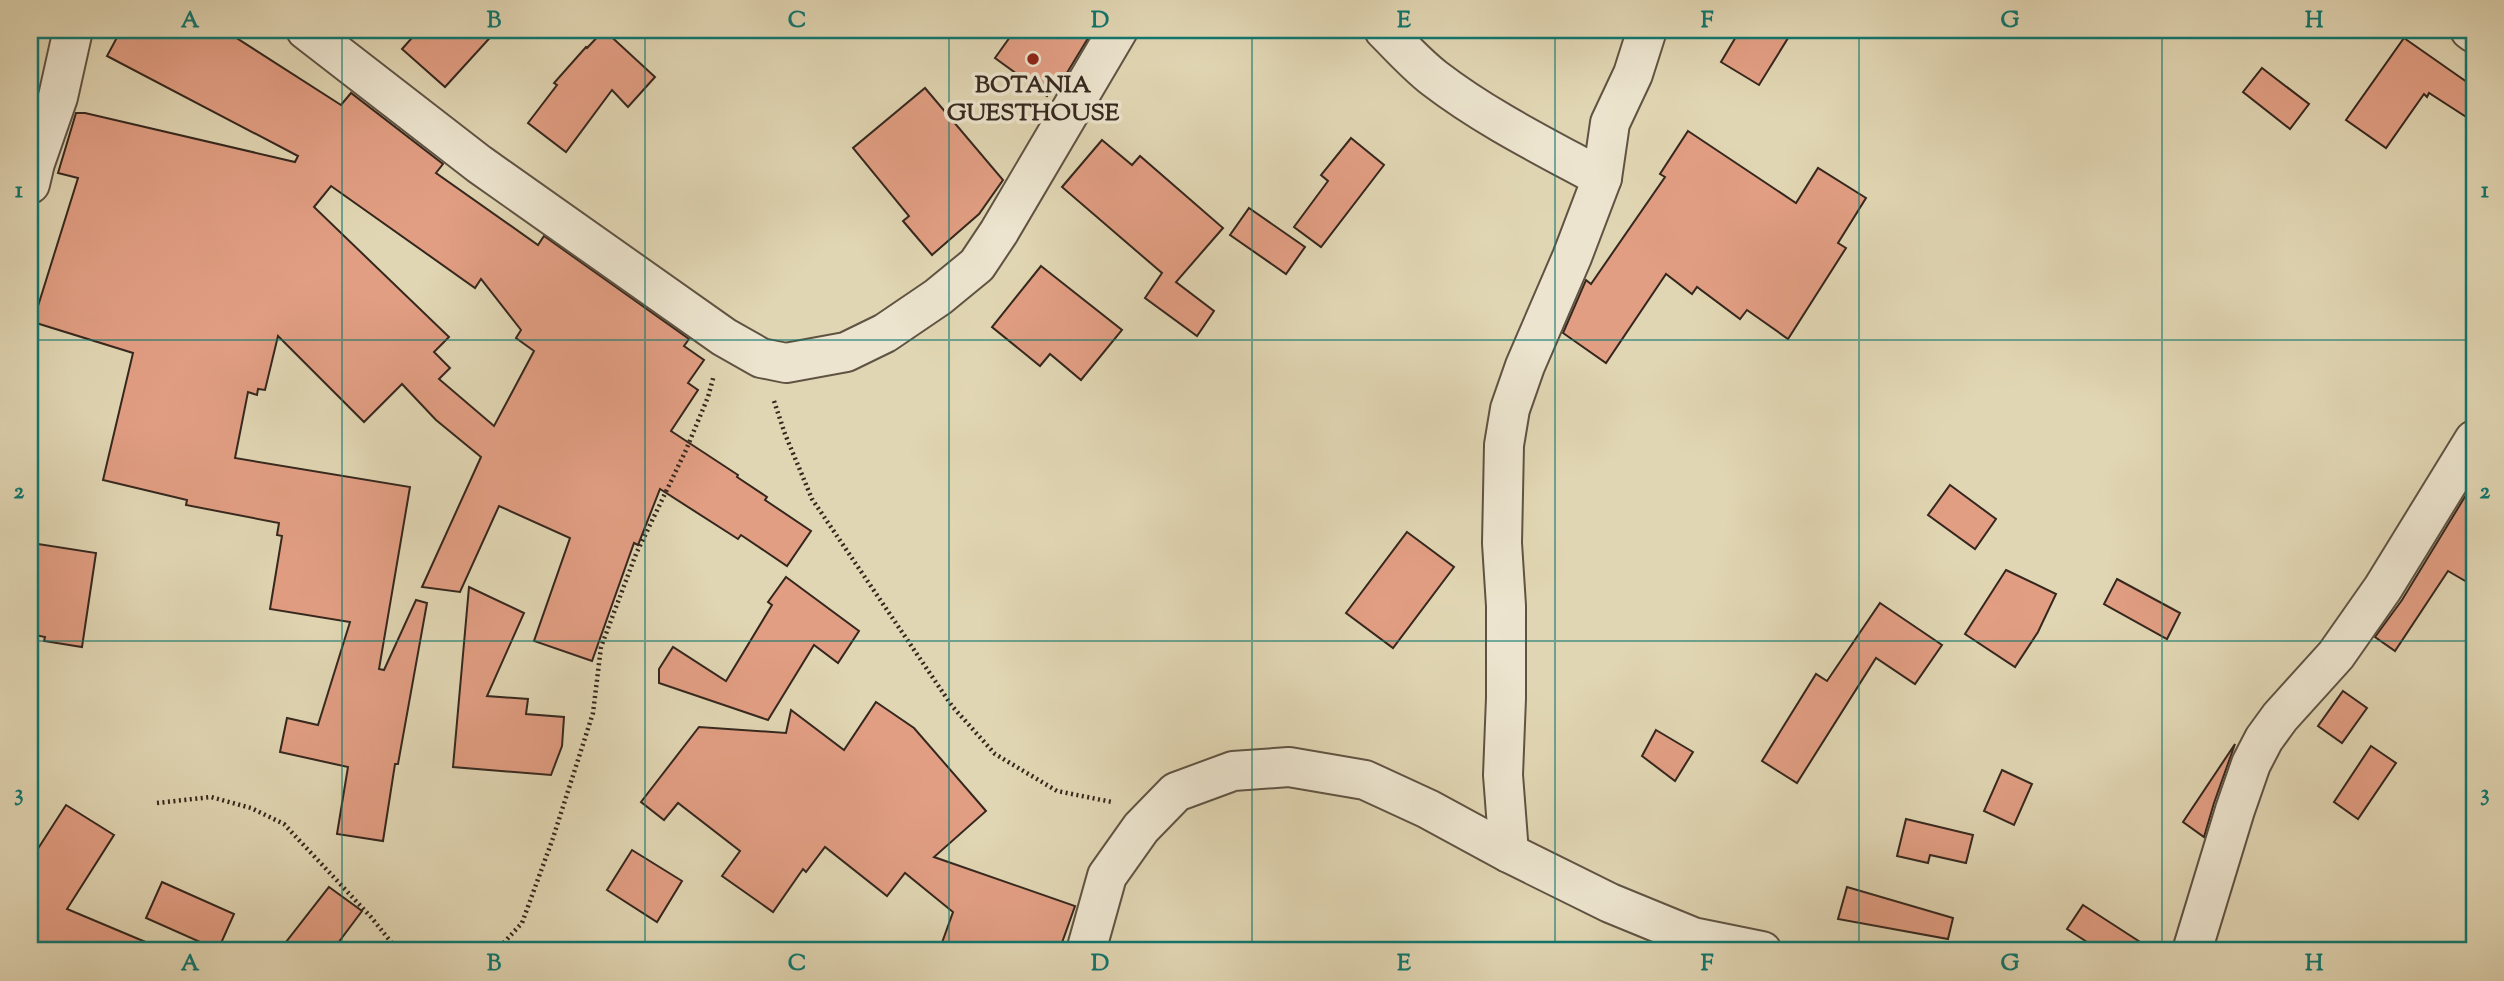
<svg xmlns="http://www.w3.org/2000/svg" width="2504" height="981" viewBox="0 0 2504 981" font-family="'Sorts Mill Goudy',serif">
	<style>
		.building { fill: #e29e83; stroke: #35271e; stroke-width: 2; fill-rule: evenodd }
		.lines { fill: none; stroke-linecap: round; stroke-linejoin: round }
		.minor-casing { stroke: #605343; stroke-width: 42 }
		.path { stroke: #35271e; stroke-width: 4.5; stroke-dasharray: 2 3.5; stroke-linecap: butt }
		.minor { stroke: #ece4ce; stroke-width: 38 }
		.grid { fill: none; stroke: #0f766e; stroke-width: 2; stroke-opacity: 0.55 }
		.poi-dot { fill: #8f2418; stroke: #ece4ce; stroke-width: 2.5 }
		.labels { text-anchor: middle; stroke-width: 7; stroke-linejoin: round; paint-order: stroke }
		.poi-label { font-size: 24px; font-weight: bold; fill: #35271e; stroke: #ece4ce }
		.neatline { fill: none; stroke: #0f766e; stroke-width: 2.5 }
		.grid-label { font-size: 23px; text-anchor: middle; font-weight: bold; fill: #0f766e }
	</style>
	<rect width="100%" height="100%" fill="#e1d6b3"/>
	<filter id="stains"><feTurbulence type="fractalNoise" baseFrequency=".00286" numOctaves="4"/><feColorMatrix values="0 0 0 0 .2 0 0 0 0 .09 0 0 0 0 .02 0 0 0 .5 -.17"/></filter>
	<radialGradient id="worn" r=".72"><stop offset=".6" stop-color="#630" stop-opacity="0"/><stop offset="1" stop-color="#630" stop-opacity=".3"/></radialGradient>
	<g class="building">
		<path d="M121,30H224L341,105L351,93L443,164L436,173L538,245L544,236L689,339L684,346L704,360L688,383L698,390L671,431L738,475L737,477L767,497L765,500L811,531L787,566L741,535L738,539L660,489L638,545L634,543L592,661L534,641L570,538L499,506L460,592L422,587L481,457L436,420L402,384L364,422L278,336L265,390L258,389L257,395L248,392L235,458L410,487L379,669L384,670L416,600L427,603L398,764H395L383,841L337,834L348,767L280,752L287,718L318,725L350,622L270,609L282,536L277,535L279,523L186,505L187,500L103,480L133,353L33,322L78,178L58,173L76,113H85L295,162L298,156L107,56ZM331,186L475,288L481,279L521,330L516,338L534,351L494,426L439,379L450,368L434,352L449,337L314,207Z"/>
		<polygon points="419,30 497,30 445,87 402,49"/>
		<polygon points="604,30 655,77 628,107 612,90 566,152 528,123 557,85 554,83 586,47 587,48"/>
		<polygon points="1015,30 1093,30 1062,81 1059,79 1047,96 995,58"/>
		<polygon points="1740,30 1793,30 1759,85 1721,62"/>
		<polygon points="2404,38 2474,87 2474,122 2429,93 2427,97 2424,94 2386,148 2346,120"/>
		<polygon points="2262,68 2309,104 2290,129 2243,92"/>
		<polygon points="925,88 1003,180 979,214 932,255 903,221 909,216 853,148"/>
		<polygon points="1688,131 1796,203 1818,168 1866,198 1838,243 1846,248 1788,339 1747,310 1740,319 1697,287 1692,294 1666,274 1606,363 1563,333 1586,280 1591,284 1665,177 1660,174"/>
		<polygon points="1351,138 1384,165 1321,247 1294,227 1328,181 1321,175"/>
		<polygon points="1102,140 1132,165 1140,156 1223,228 1176,282 1214,311 1197,336 1145,298 1162,273 1062,187"/>
		<polygon points="1249,208 1305,247 1286,274 1230,235"/>
		<polygon points="1041,266 1122,330 1081,380 1050,354 1040,366 992,327"/>
		<polygon points="1950,485 1996,519 1975,549 1928,515"/>
		<polygon points="2466,495 2474,501 2474,586 2448,571 2395,651 2375,637 2402,600"/>
		<polygon points="1407,532 1454,567 1393,648 1346,613"/>
		<polygon points="38,544 96,553 82,647 44,641 45,637 30,634 30,602"/>
		<polygon points="2006,570 2056,594 2038,632 2015,667 1965,634"/>
		<polygon points="786,577 859,631 838,663 814,645 768,720 659,683 659,669 673,647 726,681 772,605 768,602"/>
		<polygon points="2117,579 2180,613 2167,639 2104,604"/>
		<polygon points="469,587 524,613 487,696 528,699 526,714 564,717 562,746 551,775 453,767"/>
		<polygon points="1880,603 1942,645 1915,684 1876,658 1797,783 1762,761 1816,674 1827,681"/>
		<polygon points="2343,691 2367,708 2342,743 2318,726"/>
		<polygon points="876,702 914,728 986,811 934,857 1075,906 1059,951 939,951 953,912 905,873 887,896 825,847 806,872 803,869 773,912 722,876 740,851 678,803 664,820 641,802 699,727 786,733 791,710 844,750"/>
		<polygon points="1656,730 1693,752 1675,781 1642,756"/>
		<polygon points="2235,744 2214,803 2204,837 2183,822"/>
		<polygon points="2371,746 2396,763 2358,819 2334,802"/>
		<polygon points="2002,770 2032,784 2014,825 1984,811"/>
		<polygon points="66,805 114,835 67,909 167,951 30,951 30,861"/>
		<polygon points="1906,819 1973,835 1966,863 1930,855 1928,863 1897,856"/>
		<polygon points="632,850 682,881 657,922 607,890"/>
		<polygon points="162,882 234,914 218,950 146,918"/>
		<polygon points="329,887 362,911 332,951 279,951"/>
		<polygon points="1847,887 1953,918 1948,939 1838,919"/>
		<polygon points="2083,905 2154,951 2101,951 2067,929"/>
	</g>
	<g class="lines">
		<defs>
			<g id="minor">
				<polyline points="306,30 479,164 724,337 761,358 786,363 846,352 885,333 938,297 977,265 999,232 1118,30"/>
				<path d="M1384,30C1400,46 1416,64 1434,78C1486,118 1545,147 1602,178"/>
				<polyline points="2470,30 2474,33"/>
				<polyline points="30,184 35,163 58,97 73,30"/>
				<polyline points="1509,853 1503,775 1506,698 1506,606 1502,543 1504,445 1510,409 1525,366 1572,257 1602,178 1610,123 1633,74 1647,30"/>
				<polyline points="1086,951 1107,876 1141,828 1176,792 1233,771 1289,767 1365,780 1428,809 1509,853 1610,903 1693,937 1762,951"/>
				<polyline points="2192,951 2235,810 2251,764 2264,739 2280,717 2336,655 2383,588 2474,440"/>
			</g>
		</defs>
		<use href="#minor" class="minor-casing"/>
		<g class="path">
			<polyline points="774,401 785,434 812,499 952,706 995,754 1057,791 1112,802"/>
			<polyline points="157,803 211,797 251,808 284,824 371,917 395,947 407,951"/>
			<polyline points="496,951 522,923 553,838 593,713 601,647 636,554 686,450 708,397 714,375"/>
		</g>
		<use href="#minor" class="minor"/>
	</g>
	<path class="grid" d="M342,30V951M645,30V951M949,30V951M1252,30V951M1555,30V951M1859,30V951M2162,30V951M30,340H2474M30,641H2474"/>
	<circle class="poi-dot" cx="1033" cy="59" r="7"/>
	<g class="labels">
		<g class="poi-label">
			<text x="1033" y="92">BOTANIA<tspan x="1033" dy="28">GUESTHOUSE</tspan></text>
		</g>
	</g>
	<rect width="2504" height="981" fill="none" stroke="#e1d6b3" stroke-width="77"/>
	<rect x="38" y="38" width="2428" height="904" class="neatline"/>
	<g class="grid-label">
		<text x="190" y="27">A</text>
		<text x="494" y="27">B</text>
		<text x="797" y="27">C</text>
		<text x="1100" y="27">D</text>
		<text x="1404" y="27">E</text>
		<text x="1707" y="27">F</text>
		<text x="2010" y="27">G</text>
		<text x="2314" y="27">H</text>
		<text x="19" y="197">1</text>
		<text x="2485" y="197">1</text>
		<text x="19" y="498">2</text>
		<text x="2485" y="498">2</text>
		<text x="19" y="800">3</text>
		<text x="2485" y="800">3</text>
		<text x="190" y="970">A</text>
		<text x="494" y="970">B</text>
		<text x="797" y="970">C</text>
		<text x="1100" y="970">D</text>
		<text x="1404" y="970">E</text>
		<text x="1707" y="970">F</text>
		<text x="2010" y="970">G</text>
		<text x="2314" y="970">H</text>
	</g>
	<rect width="100%" height="100%" filter="url(#stains)"/>
	<rect width="100%" height="100%" fill="url(#worn)"/>
</svg>
